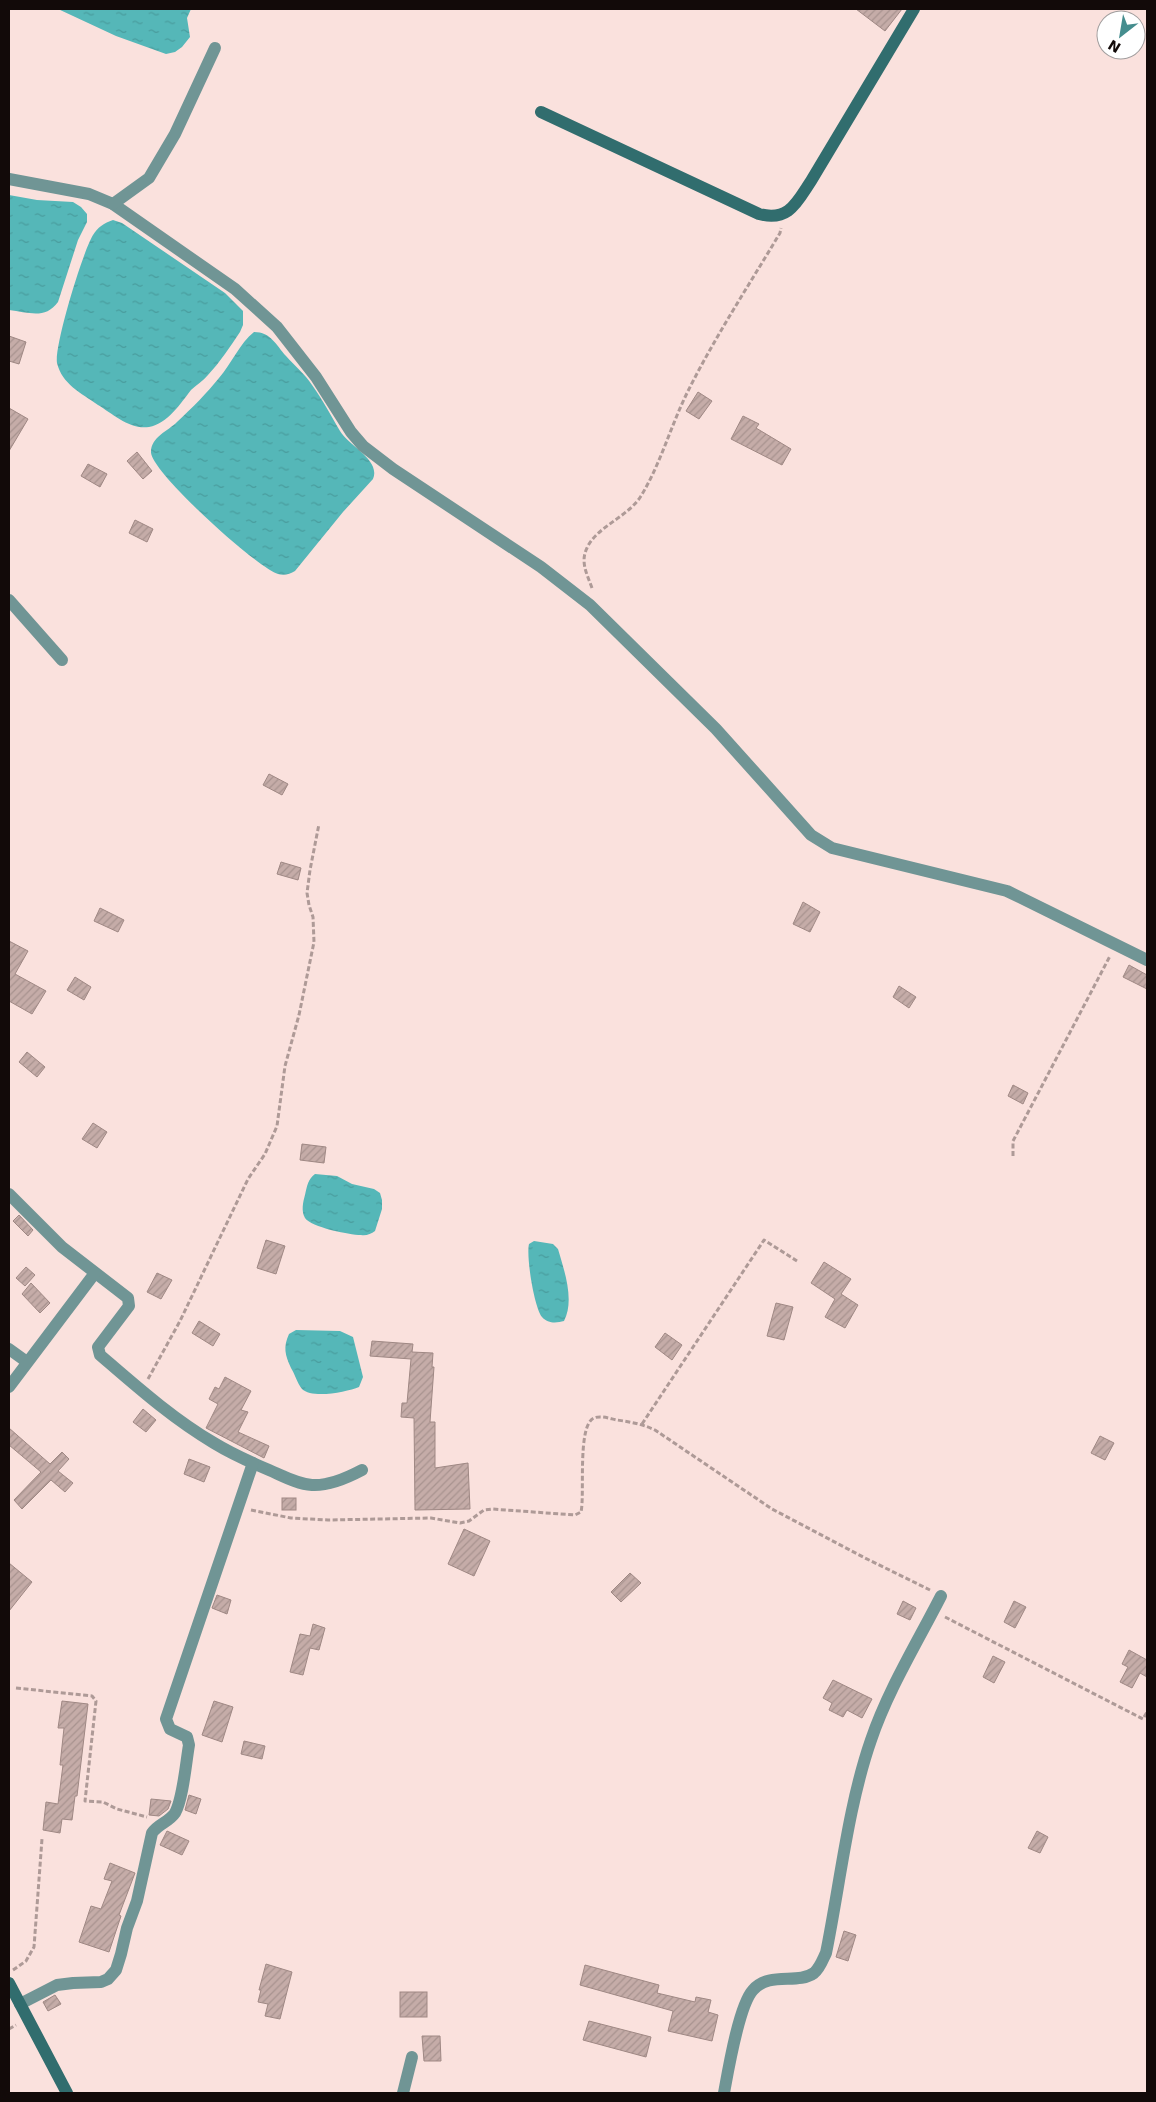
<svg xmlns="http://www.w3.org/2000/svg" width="1156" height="2102" viewBox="0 0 1156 2102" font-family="'DejaVu Sans',sans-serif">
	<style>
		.water { fill: url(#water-ripples) }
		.building { fill: url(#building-hatch); stroke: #9f8884 }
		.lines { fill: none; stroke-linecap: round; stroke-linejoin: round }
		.path { stroke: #ae9a97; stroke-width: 3; stroke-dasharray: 5 2.5; stroke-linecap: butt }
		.street { stroke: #709595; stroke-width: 12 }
		.secondary { stroke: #316d6e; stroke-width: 12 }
	</style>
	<defs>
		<pattern id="water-ripples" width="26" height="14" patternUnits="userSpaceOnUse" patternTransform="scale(1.25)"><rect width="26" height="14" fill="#55b7b8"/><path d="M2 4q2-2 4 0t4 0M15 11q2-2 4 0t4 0" fill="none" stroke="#499c9d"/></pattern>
		<pattern id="building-hatch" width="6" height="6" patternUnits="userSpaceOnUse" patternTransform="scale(1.25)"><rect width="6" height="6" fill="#c5aca8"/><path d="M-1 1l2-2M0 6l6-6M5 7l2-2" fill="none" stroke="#a8938f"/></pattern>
	</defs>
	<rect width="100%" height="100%" fill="#fae1dd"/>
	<g class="water">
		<polygon points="58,9 191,9 187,18 190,37 182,47 175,52 166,54 116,36"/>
		<path d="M9,195L37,200L73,202L81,207L87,214V222L78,240L58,302C45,320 28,312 9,310Z"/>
		<path d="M113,220L122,223L225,293L243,311V325L240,332C230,347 220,362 208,375C203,381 196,385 191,390C181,403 167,424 149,427C130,430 113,414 98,405C81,393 62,384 57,363C54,346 83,251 93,235C98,227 104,223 113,220Z"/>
		<path d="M254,332C271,332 276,345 286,356C295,366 305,374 312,385C323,400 331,416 340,431C349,446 381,460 373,479L343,512L295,571C290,574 284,576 278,574C257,568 150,471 151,452C151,437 168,431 177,422C192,408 207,393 219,378C231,364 240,343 254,332Z"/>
		<path d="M315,1174L337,1176L352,1184L374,1189L380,1193L382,1200V1209L375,1231C371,1234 366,1236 361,1235C349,1235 311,1227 305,1218C301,1211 303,1202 305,1195C307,1186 308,1179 315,1174Z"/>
		<path d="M534,1241L553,1244L558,1249C564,1270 575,1300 564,1321C557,1323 548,1324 542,1317C534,1307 526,1256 529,1244Z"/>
		<path d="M296,1330L340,1331L353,1337L363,1377L359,1387C347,1392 312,1399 302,1389C297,1383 295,1374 291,1368C285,1355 283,1347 289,1334Z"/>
	</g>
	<g class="building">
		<polygon points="856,9 902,9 885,31"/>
		<polygon points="9,336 26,342 19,364 9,361"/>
		<polygon points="698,392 712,401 699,419 686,411"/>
		<polygon points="9,408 28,419 9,451"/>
		<polygon points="743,416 759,424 756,428 791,449 782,465 731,439"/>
		<polygon points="137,452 152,471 143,479 127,461"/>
		<polygon points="88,464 107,474 100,487 81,476"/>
		<polygon points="135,520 153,529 147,542 129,533"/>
		<polygon points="269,774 288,784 282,795 263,785"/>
		<polygon points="281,862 301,868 298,880 277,874"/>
		<polygon points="803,902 820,912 810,932 793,924"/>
		<polygon points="100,908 124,920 118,932 94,921"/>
		<polygon points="9,941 28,951 15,974 46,991 32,1014 9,1001"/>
		<polygon points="1129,965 1147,975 1147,989 1123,977"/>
		<polygon points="75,977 91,987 84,1000 67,990"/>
		<polygon points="899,986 916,997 909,1008 893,997"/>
		<polygon points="27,1052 45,1067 37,1077 19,1062"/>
		<polygon points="1013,1085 1028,1093 1023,1104 1008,1096"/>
		<polygon points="93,1123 107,1132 97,1148 82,1139"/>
		<polygon points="302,1144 326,1147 324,1163 300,1160"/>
		<polygon points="19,1215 33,1230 28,1236 13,1221"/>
		<polygon points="266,1240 285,1246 276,1274 257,1268"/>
		<polygon points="824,1262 851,1279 841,1294 858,1305 845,1328 825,1317 835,1299 811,1283"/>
		<polygon points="26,1267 35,1275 25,1286 16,1278"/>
		<polygon points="157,1273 172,1280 161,1299 147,1292"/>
		<polygon points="31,1283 50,1303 40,1313 22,1294"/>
		<polygon points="776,1303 793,1307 784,1340 767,1336"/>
		<polygon points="199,1321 220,1334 213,1346 192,1333"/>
		<polygon points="665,1333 682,1345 672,1360 655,1347"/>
		<polygon points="372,1341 413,1344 412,1352 433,1353 432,1367 434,1367 430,1422 435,1422 435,1468 468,1463 470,1509 415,1510 414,1418 401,1417 402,1403 407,1403 411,1359 370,1356"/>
		<polygon points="225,1377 251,1391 241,1410 248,1412 238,1432 269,1446 264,1458 206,1428 218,1404 209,1399 215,1387 219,1389"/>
		<polygon points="143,1409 156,1420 146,1432 133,1422"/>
		<polygon points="9,1428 50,1464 62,1452 69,1459 58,1471 73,1483 65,1492 51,1480 22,1509 14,1500 41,1472 9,1445"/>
		<polygon points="1100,1436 1114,1443 1105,1460 1091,1453"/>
		<polygon points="189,1459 210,1467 204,1482 184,1474"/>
		<rect x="282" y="1498" width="14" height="12"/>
		<polygon points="464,1529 490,1541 474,1576 448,1564"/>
		<polygon points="9,1563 32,1582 9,1611"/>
		<polygon points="630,1573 641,1583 621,1602 611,1592"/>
		<polygon points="217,1595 231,1600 227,1614 212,1608"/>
		<polygon points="903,1601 916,1608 910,1620 897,1614"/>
		<polygon points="1014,1601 1026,1607 1015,1628 1004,1622"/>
		<polygon points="313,1624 325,1628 319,1650 310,1648 303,1675 290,1672 300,1634 310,1636"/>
		<polygon points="1129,1650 1147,1660 1147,1677 1140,1673 1132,1688 1120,1682 1128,1667 1122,1664"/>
		<polygon points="993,1656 1005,1662 994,1683 983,1677"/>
		<polygon points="833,1680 872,1699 862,1718 847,1710 843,1717 829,1710 832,1703 823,1698"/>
		<polygon points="62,1701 88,1704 77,1796 75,1796 72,1820 62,1819 60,1833 43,1830 46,1802 58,1804 63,1765 60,1765 64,1728 58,1728"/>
		<polygon points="214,1701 233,1707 222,1742 202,1735"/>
		<polygon points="244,1741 265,1746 262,1759 241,1754"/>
		<polygon points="189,1795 201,1799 196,1814 185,1810"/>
		<polygon points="151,1799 171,1801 168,1809 159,1816 149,1815"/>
		<polygon points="167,1831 189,1841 182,1855 160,1845"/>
		<polygon points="1037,1831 1048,1837 1040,1853 1028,1848"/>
		<polygon points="110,1863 135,1873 119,1915 121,1916 109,1952 79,1942 91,1906 101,1909 112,1881 104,1879"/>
		<polygon points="844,1931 856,1935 848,1961 836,1957"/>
		<polygon points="266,1964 292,1972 280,2019 265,2016 268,2004 258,2002 261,1990 259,1990"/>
		<polygon points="585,1965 659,1985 657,1993 695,2002 696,1997 711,2000 708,2012 718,2015 712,2041 668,2031 673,2011 580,1985"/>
		<rect x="400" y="1992" width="27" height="25"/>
		<polygon points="55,1995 61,2004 48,2011 43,2002"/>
		<polygon points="589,2021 651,2037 646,2057 583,2040"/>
		<polygon points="422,2036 440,2036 441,2061 424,2061"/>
	</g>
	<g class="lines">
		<g class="path">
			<path d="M592,588C587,574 580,562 587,548C596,527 628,517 641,496C661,463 671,425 688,391C715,337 749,285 780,233L781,228"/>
			<polyline points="1013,1156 1013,1141 1110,956"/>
			<polyline points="148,1379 180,1321 248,1179 265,1154 277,1126 285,1066 299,1015 314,942 313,917 309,905 307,893 310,870 319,824"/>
			<polyline points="642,1424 764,1240 797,1261"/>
			<path d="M251,1510L291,1518L328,1520L431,1518L460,1523L469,1521L484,1510L492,1509L575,1515L581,1512C585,1494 577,1425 594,1418C601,1415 611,1419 617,1420C631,1422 642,1424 655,1430L772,1509L865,1558L930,1590"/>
			<polyline points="945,1617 1143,1719 1147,1712"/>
			<polyline points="16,1688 92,1696 96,1701 85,1801 103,1802 117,1809 147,1817"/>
			<polyline points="13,1970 26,1961 34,1947 42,1839"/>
			<polyline points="9,2029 16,2025"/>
		</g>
		<g class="street">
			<polyline points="9,179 89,194 113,204 235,289 277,327 316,377 351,432 363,446 393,469 541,567 590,605 716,729 811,835 832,848 1007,891 1147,960"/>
			<polyline points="113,204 149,178 175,134 215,48"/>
			<polyline points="9,600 62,660"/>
			<path d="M9,1194L62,1247L128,1298L129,1306L98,1347L100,1355C136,1386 173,1419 214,1443C232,1454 250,1462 269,1470C283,1476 297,1484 312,1485C329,1486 347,1478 362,1470"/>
			<polyline points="9,1349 27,1362"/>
			<polyline points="9,1387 95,1273"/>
			<path d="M20,2004L57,1985L73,1983L101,1982L108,1979L116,1970L121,1954L127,1928L137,1901L152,1833C158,1824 169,1822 175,1813C183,1799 186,1762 189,1745L187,1737L170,1729L166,1719L253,1463"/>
			<polyline points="403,2093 412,2057"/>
			<path d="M724,2093C728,2071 739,2005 753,1990C770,1971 797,1985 814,1973C820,1968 823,1959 826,1953C840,1884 848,1806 871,1740C888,1690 917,1643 941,1596"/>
		</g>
		<g class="secondary">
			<path d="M541,112L759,214C789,222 797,202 811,181L914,9"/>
			<polyline points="9,1983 67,2093"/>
		</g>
	</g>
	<rect width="1156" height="2102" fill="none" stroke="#120a09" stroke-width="20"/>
	<g transform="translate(1121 35) rotate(211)"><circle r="24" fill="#ffffff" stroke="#a09d9d"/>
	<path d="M0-4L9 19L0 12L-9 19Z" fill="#458d8e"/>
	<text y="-8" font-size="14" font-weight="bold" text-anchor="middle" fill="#120a09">N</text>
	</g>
</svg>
